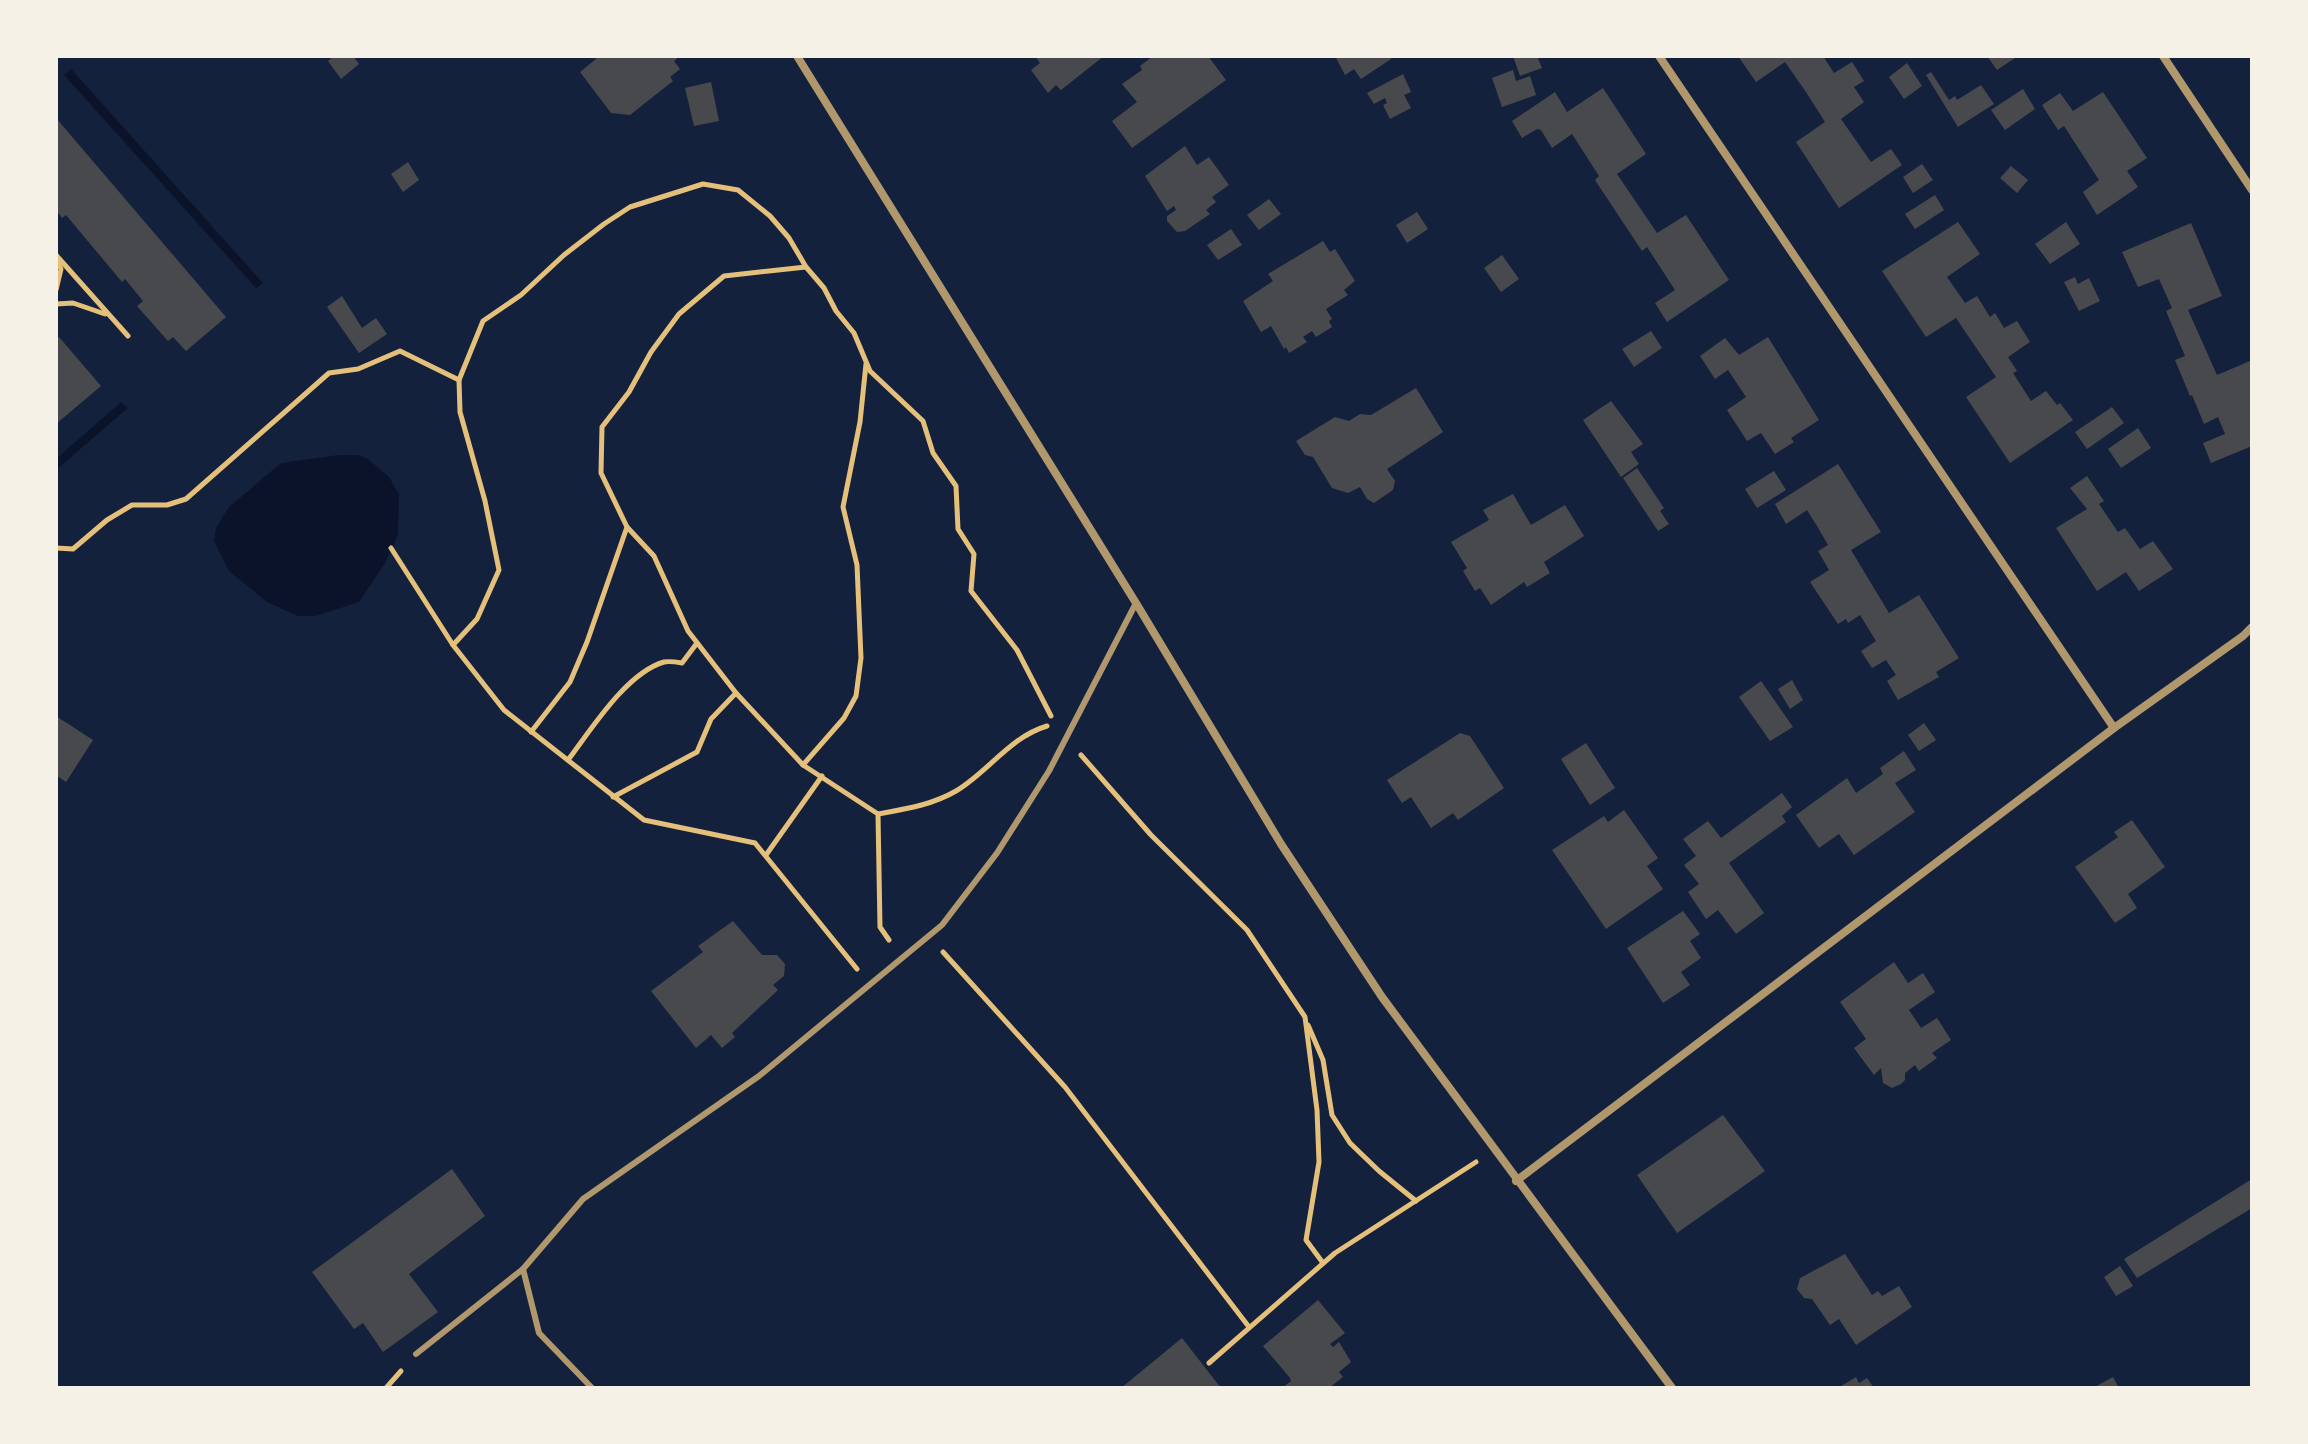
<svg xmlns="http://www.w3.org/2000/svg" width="2308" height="1444" viewBox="0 0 2308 1444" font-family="'Asap Condensed',sans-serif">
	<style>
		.water { fill: #0b132b }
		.building { fill: #48494c }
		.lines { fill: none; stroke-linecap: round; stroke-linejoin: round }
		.path { stroke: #e5c07b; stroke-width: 5 }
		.service { stroke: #b1986c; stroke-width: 6 }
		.minor { stroke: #b1986c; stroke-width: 8 }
	</style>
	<rect width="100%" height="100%" fill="#14213d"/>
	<g class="water">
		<polygon points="71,69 263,283 256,288 64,75"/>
		<polygon points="121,402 128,408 56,470 56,459"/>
		<polygon points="339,455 358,455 368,459 389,477 399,494 398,535 385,563 359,602 316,616 298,616 267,602 229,571 214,541 216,528 229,507 281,463"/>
	</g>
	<g class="building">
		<polygon points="334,56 353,56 359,64 341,79 328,61"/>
		<polygon points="594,56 675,56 677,59 674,61 680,69 670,77 673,81 630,115 611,113 580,72 596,59"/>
		<polygon points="1035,56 1104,56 1061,90 1056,85 1048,93 1031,70 1040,63"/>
		<polygon points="1153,56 1208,56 1226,80 1132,148 1112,121 1137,102 1122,84 1142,70 1140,66"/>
		<polygon points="1335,56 1390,56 1391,59 1361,79 1354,69 1345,75"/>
		<polygon points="1513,56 1537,56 1542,68 1520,76"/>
		<polygon points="1738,56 1823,56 1834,73 1852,62 1864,81 1854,87 1864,102 1841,119 1871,162 1891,149 1902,165 1839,208 1796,142 1825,122 1806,92 1785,62 1756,82"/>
		<polygon points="1987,56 2018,56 1997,70"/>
		<polygon points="1907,63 1922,86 1904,99 1889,77"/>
		<polygon points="1513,70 1516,81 1530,76 1536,95 1502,107 1492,78"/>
		<polygon points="1931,72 1949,100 1955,96 1957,100 1981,85 1994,104 1958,127 1926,75"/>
		<polygon points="1403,74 1411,92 1404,95 1411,108 1390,119 1383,105 1387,103 1385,98 1374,104 1367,93"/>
		<polygon points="711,82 719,121 694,126 685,88"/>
		<polygon points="1603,88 1646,154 1617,174 1657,233 1686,215 1729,280 1667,322 1655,303 1675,290 1647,247 1642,251 1595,180 1599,176 1572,134 1552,148 1541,130 1537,129 1522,138 1512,121 1555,92 1567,112"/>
		<polygon points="2023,89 2035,109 2005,130 1991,110"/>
		<polygon points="2103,92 2147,158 2127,171 2138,187 2097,215 2083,192 2099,180 2064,126 2058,130 2042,105 2060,93 2073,111"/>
		<polygon points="56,118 226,317 186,351 173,337 168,341 137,306 143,301 125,279 122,282 66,215 62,218 56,210"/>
		<polygon points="1185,146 1197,165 1209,157 1229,185 1212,197 1216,202 1206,210 1210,214 1185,231 1177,232 1167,221 1167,216 1176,210 1174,206 1167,211 1145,176"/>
		<polygon points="408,162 419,180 403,192 391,174"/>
		<polygon points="1922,164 1933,180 1913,193 1903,177"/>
		<polygon points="2011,166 2028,180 2017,193 2000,178"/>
		<polygon points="1935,195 1944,210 1915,229 1905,214"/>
		<polygon points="1269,199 1281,214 1259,230 1247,215"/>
		<polygon points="1417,212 1428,229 1407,243 1396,225"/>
		<polygon points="1958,222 1980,254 1947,277 1965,303 1977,296 1990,317 1995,313 2004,328 2017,321 2030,342 2008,357 2017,371 2013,373 2031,401 2046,391 2057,405 2060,403 2073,420 2010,463 1966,397 1996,377 1956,318 1926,337 1882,271"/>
		<polygon points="2066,222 2080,244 2050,264 2035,244"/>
		<polygon points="2191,223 2222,296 2188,310 2217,375 2250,361 2252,365 2252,446 2211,463 2203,443 2225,434 2218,417 2204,424 2192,395 2190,396 2175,360 2185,356 2166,311 2172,308 2159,279 2138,287 2122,252"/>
		<polygon points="1231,229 1242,245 1218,260 1207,245"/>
		<polygon points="1323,241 1330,252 1335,249 1355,281 1344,290 1348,295 1326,309 1332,319 1329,321 1332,327 1316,337 1312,331 1303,337 1307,342 1289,353 1286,347 1284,349 1271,326 1261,332 1243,301 1273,281 1268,274"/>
		<polygon points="1502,255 1519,279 1501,292 1484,268"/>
		<polygon points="2075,277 2078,284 2089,278 2100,301 2079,311 2064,282"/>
		<polygon points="342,296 362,328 376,318 387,334 359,353 327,307"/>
		<polygon points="1651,331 1662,348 1634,367 1622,349"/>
		<polygon points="59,337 101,386 56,424 56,340"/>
		<polygon points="1768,337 1819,420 1791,438 1794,442 1775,454 1761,433 1747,441 1727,410 1746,397 1728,370 1715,379 1700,356 1725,338 1739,355"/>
		<polygon points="1416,388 1443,432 1387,469 1395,481 1393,490 1374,503 1367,499 1360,487 1348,493 1332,488 1313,457 1305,455 1296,441 1335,417 1349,421 1360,414 1371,415"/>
		<polygon points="1611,401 1643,444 1631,452 1639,464 1621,477 1583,420"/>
		<polygon points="2112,407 2124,423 2087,449 2075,432"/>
		<polygon points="2138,428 2151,448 2121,468 2108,449"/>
		<polygon points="1838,464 1881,532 1851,550 1889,613 1919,595 1959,658 1936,672 1939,677 1898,700 1887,681 1896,675 1886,660 1872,668 1861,651 1876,641 1860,615 1848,623 1846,619 1838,624 1810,582 1829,570 1818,551 1828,545 1817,526 1807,510 1786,524 1775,504"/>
		<polygon points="1637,468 1664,508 1660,511 1669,524 1658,531 1623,478"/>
		<polygon points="1774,471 1786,490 1757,508 1745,489"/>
		<polygon points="2087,476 2104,501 2099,504 2118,532 2125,528 2140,549 2153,541 2173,569 2139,591 2126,572 2097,591 2056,528 2087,509 2070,488"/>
		<polygon points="1513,494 1531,525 1565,505 1584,536 1544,562 1550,573 1527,587 1524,582 1491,605 1480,588 1475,591 1463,571 1467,568 1451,542 1489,520 1483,510"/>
		<polygon points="1792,680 1803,700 1790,709 1778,689"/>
		<polygon points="1761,681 1793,727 1770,741 1739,697"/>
		<polygon points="56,716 93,740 66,782 56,775"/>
		<polygon points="1924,723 1936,740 1919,751 1908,735"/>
		<polygon points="1460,733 1470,736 1504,788 1458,820 1453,813 1431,828 1411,797 1402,803 1387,780"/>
		<polygon points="1586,743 1615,788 1590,805 1561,759"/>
		<polygon points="1904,751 1916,770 1895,783 1915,812 1854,855 1839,834 1819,848 1796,815 1847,778 1856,793 1883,774 1880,768"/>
		<polygon points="1782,793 1792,807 1782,816 1786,822 1729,863 1764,913 1736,934 1718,910 1706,919 1688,892 1699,884 1684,865 1696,856 1683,839 1708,821 1721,838"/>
		<polygon points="1624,810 1658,858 1647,866 1663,889 1606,929 1552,850 1604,816 1608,822"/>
		<polygon points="2132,820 2165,867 2128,894 2137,908 2115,923 2075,867 2118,837 2114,832"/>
		<polygon points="1683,911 1700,934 1690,941 1701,958 1681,972 1690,985 1663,1003 1627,948"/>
		<polygon points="733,921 762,955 777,955 785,964 784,976 773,985 778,990 732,1033 735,1037 722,1048 711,1035 696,1048 651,991 703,952 698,946"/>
		<polygon points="1894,962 1908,983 1923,973 1935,992 1909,1010 1921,1028 1937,1018 1951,1040 1932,1053 1937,1058 1919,1071 1915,1065 1905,1073 1905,1080 1901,1084 1892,1088 1883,1083 1881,1068 1874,1075 1854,1048 1866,1039 1840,1002"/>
		<polygon points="1723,1115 1765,1171 1677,1233 1637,1175"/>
		<polygon points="452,1169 485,1216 409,1274 438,1312 383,1352 363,1323 354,1329 312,1272"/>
		<polygon points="2252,1179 2252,1208 2137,1278 2124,1259"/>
		<polygon points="1845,1254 1872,1295 1878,1291 1882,1296 1899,1286 1912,1307 1856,1345 1839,1319 1830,1325 1812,1299 1804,1298 1797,1289 1800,1278"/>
		<polygon points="2120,1266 2133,1286 2116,1296 2104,1277"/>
		<polygon points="1318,1300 1345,1333 1330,1344 1333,1347 1339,1342 1351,1362 1339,1372 1343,1377 1329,1388 1282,1388 1291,1381 1290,1378 1263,1346"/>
		<polygon points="1182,1338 1221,1388 1121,1388"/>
		<polygon points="1856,1377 1859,1383 1867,1378 1874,1388 1838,1388"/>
		<polygon points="2113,1377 2119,1388 2093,1388"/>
	</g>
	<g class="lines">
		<g class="path">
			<polyline points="56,255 128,336"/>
			<polyline points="56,290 61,269 56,258"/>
			<polyline points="56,304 73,303 105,314"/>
			<polyline points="56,548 73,549 107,520 132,505 167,505 186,499 329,373 358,369 400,351 459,380"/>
			<polyline points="391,548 453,645 504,710 644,820 755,843 857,969"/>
			<polyline points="453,645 477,619 499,570 485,501 460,412 459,380 483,321 521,295 564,255 604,224 630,207 703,184 738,190 770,216 789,238 806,267"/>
			<polyline points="531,732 570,682 587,642 627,527"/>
			<polyline points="1081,755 1151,835 1247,930 1305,1017 1317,1110 1319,1162 1306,1240 1323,1263"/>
			<path d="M568,760C591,730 626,673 664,662C669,661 676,662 682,663L697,643"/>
			<polyline points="803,765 844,718 856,696 861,658 857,565 843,507 860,422 866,364"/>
			<polyline points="613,797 697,752 711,719 736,693"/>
			<path d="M878,814C905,809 932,805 956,791C988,772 1010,737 1047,726"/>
			<polyline points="766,855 822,776"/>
			<polyline points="889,940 880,927 878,814 803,765 736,693 688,631 654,556 627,527 601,473 602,427 629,392 651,352 679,314 724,276 806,267 824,288 836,311 854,333 870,371 923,421 933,453 956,486 958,529 974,554 971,591 1017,650 1051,716"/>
			<polyline points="943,952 1065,1087 1249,1327"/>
			<polyline points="1308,1025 1323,1060 1332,1115 1350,1143 1379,1171 1416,1201"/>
			<polyline points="1209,1363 1335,1253 1476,1162"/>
			<polyline points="386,1388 401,1371"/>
		</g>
		<g class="service">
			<polyline points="523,1269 539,1333 592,1388"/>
			<polyline points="416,1354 523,1269 583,1199 759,1076 942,925 997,853 1049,771 1136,603"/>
		</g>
		<g class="minor">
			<polyline points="797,56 1136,603 1281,844 1382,997 1672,1388"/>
			<polyline points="1659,56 2114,728"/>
			<polyline points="2163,56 2252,190"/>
			<polyline points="1516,1181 2114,728 2243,636 2252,627"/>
		</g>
	</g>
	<rect width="2308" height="1444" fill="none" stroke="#f6f1e7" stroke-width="116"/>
</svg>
